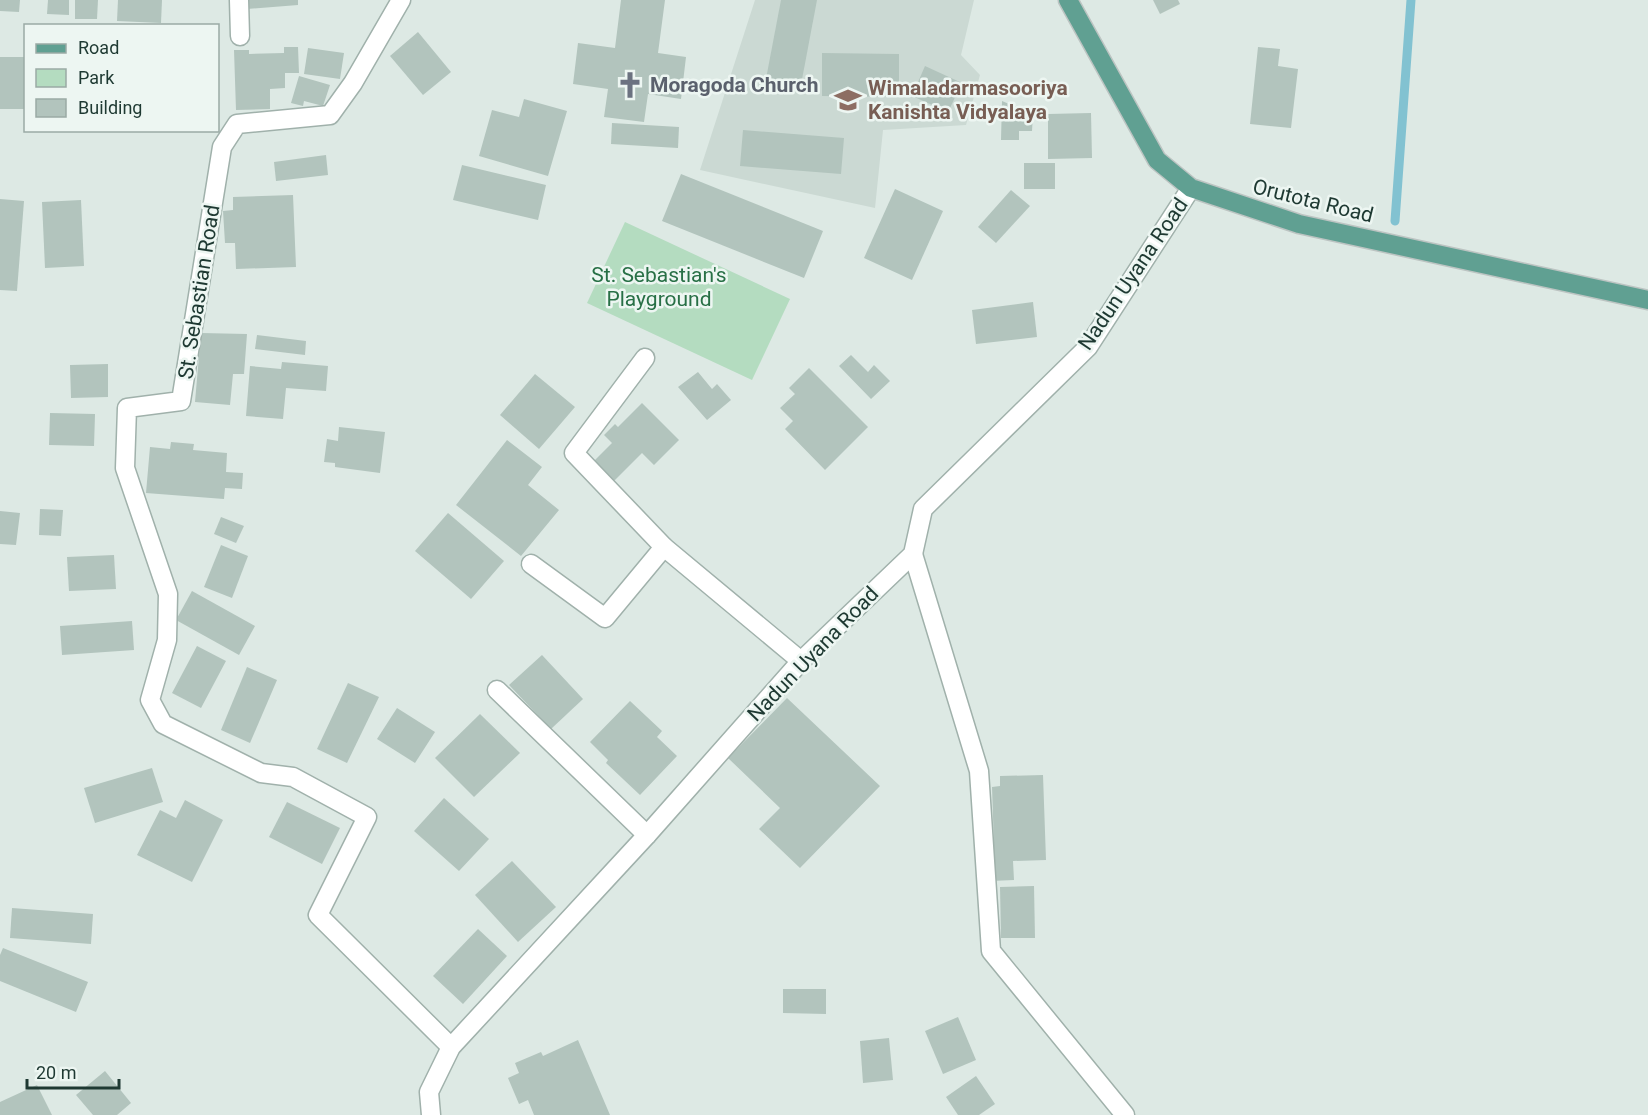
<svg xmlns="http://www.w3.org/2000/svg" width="1648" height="1115" viewBox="0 0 1648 1115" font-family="Roboto,sans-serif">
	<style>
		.built { fill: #cbd9d3 }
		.green { fill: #b4dcc0 }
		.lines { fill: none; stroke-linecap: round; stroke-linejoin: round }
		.stream { stroke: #82c2d1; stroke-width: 9 }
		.building { fill: #b2c4bd }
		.minor-casing { stroke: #a0b1ab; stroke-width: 21 }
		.major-casing { stroke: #bcc4c2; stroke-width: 21 }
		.minor { stroke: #fff; stroke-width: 18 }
		.major { stroke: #60a092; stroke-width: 18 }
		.labels { text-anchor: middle; stroke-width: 5; stroke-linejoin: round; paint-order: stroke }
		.worship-label { font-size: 21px; font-weight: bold; fill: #5b616d; stroke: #edf6f2; text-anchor: start }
		.education-label { font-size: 21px; font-weight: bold; fill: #785e54; stroke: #edf6f2; text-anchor: start }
		.street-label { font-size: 21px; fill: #1e3932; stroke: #edf6f2 }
		.park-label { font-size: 21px; fill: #287046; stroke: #edf6f2 }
	</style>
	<rect width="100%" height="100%" fill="#dde9e4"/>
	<polygon class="built" points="755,0 974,0 961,55 980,75 966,125 883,130 875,208 700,170"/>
	<polygon class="green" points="625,222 790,299 752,380 587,303"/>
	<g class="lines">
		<polyline class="stream" points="1395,221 1411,0"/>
	</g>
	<g class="building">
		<polygon points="0,0 20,0 19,12 0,11"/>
		<polygon points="48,0 69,0 69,15 47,14"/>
		<polygon points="75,0 98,0 97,19 75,19"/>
		<polygon points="118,0 162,0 161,23 117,21"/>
		<polygon points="247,0 298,0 298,5 247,9"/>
		<polygon points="621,0 665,0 658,53 686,57 681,99 648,94 644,122 604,117 608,89 573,84 578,43 615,48"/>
		<polygon points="781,0 817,0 800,90 765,84"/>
		<polygon points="1153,0 1178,0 1180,4 1160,14"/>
		<polygon points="418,32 451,72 423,95 390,56"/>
		<polygon points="284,47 298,47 299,73 285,73 285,88 270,89 270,109 236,110 234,50 249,50 249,54 284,53"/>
		<polygon points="1258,47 1280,49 1278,66 1298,69 1291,128 1250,124"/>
		<polygon points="308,48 344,53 340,79 304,74"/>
		<polygon points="822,53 899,54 899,97 822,96"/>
		<rect x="0" y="57" width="26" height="52"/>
		<polygon points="925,66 962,83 948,112 912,96"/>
		<polygon points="299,76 330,85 323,106 304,101 303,106 291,103"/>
		<polygon points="524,99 567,111 548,176 479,156 492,110 519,117"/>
		<polygon points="1002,101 1033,114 1032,131 1019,131 1019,140 1001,140"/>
		<polygon points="1091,113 1092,158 1048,159 1048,114"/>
		<polygon points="612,123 679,127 678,148 611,144"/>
		<polygon points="743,130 844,138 841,174 740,166"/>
		<polygon points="326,155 328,175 276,181 274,162"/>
		<rect x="1024" y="163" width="31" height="26"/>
		<polygon points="462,165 546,185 538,220 453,200"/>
		<polygon points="681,174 823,231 804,278 662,221"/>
		<polygon points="895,189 943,211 912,280 864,258"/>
		<polygon points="1011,190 1030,206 996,243 978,227"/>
		<polygon points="293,195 296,267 236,269 235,243 225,243 223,211 233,210 233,197"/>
		<polygon points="0,199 24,201 17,291 0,290"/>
		<polygon points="81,200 84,266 45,268 42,202"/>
		<polygon points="1033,302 1037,337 976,344 972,310"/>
		<polygon points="201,333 247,334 244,374 233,374 230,405 195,402"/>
		<polygon points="257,335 306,341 305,355 255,349"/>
		<polygon points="851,355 868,372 874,365 890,381 871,399 839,366"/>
		<polygon points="282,362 328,366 326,391 286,388 283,419 246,416 250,366 281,369"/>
		<polygon points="108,364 108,397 71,398 70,365"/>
		<polygon points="809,368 868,427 825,470 785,429 793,421 780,408 795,394 789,388"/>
		<polygon points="698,372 712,389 717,384 731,400 707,420 678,387"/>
		<polygon points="535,374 575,407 539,449 500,415"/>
		<polygon points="642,403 679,440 654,465 642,453 613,482 593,462 612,443 604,435 615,424 618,427"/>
		<polygon points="50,413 95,414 94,446 49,445"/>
		<polygon points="339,427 385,432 380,473 335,467 335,463 324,462 327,439 338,441"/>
		<polygon points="507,440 542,467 528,485 559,510 521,556 456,505"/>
		<polygon points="171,442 194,444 193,450 227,453 226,472 243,473 242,489 225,488 224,499 146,493 150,447 170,449"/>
		<polygon points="40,509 63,510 61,536 39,535"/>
		<polygon points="0,511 20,513 16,545 0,544"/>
		<polygon points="448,513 504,561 471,599 415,551"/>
		<polygon points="221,517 244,526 236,543 214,534"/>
		<polygon points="221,545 248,556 232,598 204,587"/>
		<polygon points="114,555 116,589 69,591 67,557"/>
		<polygon points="192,591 255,626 239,655 176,620"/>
		<polygon points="132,621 134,650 62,655 60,626"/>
		<polygon points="197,646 226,661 201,708 172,693"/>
		<polygon points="542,655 583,699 551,729 509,685"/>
		<polygon points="247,667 277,680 250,743 221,730"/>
		<polygon points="348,683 379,697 347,763 317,749"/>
		<polygon points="787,698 880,786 800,868 759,829 780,808 728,758"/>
		<polygon points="630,701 662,731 657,737 677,756 640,795 606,763 608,760 590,742"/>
		<polygon points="397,708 435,732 415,763 377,739"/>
		<polygon points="480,714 520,753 474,797 435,758"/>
		<polygon points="152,768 163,802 95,823 84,788"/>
		<polygon points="1043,775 1046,860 1013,861 1014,880 991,881 989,846 994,846 992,787 1000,786 1000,776"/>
		<polygon points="444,798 489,839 459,871 414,831"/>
		<polygon points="185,800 223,820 192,882 137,855 160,810 176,818"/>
		<polygon points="287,802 340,828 322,864 269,837"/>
		<polygon points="512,861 556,907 518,942 475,895"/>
		<polygon points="1034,886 1035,938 1001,938 1000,887"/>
		<polygon points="12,908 93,914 91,944 10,938"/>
		<polygon points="478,929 507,956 463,1004 433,976"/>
		<polygon points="3,948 88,982 76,1012 0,981 0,955"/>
		<polygon points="783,989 826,989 826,1014 783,1013"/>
		<polygon points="958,1017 976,1060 943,1074 925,1031"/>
		<polygon points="889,1038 893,1080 863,1083 860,1041"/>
		<polygon points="578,1040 610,1115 534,1115 528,1100 519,1104 508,1078 519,1073 515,1063 541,1052 543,1056"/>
		<polygon points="105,1071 131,1103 117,1115 93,1115 76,1095"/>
		<polygon points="976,1076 995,1104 979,1115 958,1115 946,1097"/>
		<polygon points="37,1085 52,1115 0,1115 0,1102"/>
	</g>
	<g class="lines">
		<defs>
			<g id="minor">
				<polyline points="239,0 240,36"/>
				<polyline points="401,0 353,83 330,115 237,124 222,147 181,401 127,408 125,468 168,594 167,640 150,700 163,724 261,773 293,777 367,817 318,915 451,1047"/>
				<polyline points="645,358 574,453 664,547 801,661"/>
				<polyline points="913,554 979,771 991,951 1125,1115"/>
				<polyline points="531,564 605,618 664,547"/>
				<polyline points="497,690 647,835"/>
				<polyline points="431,1115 429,1092 451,1047 647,835 801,661 913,554 923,509 1088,347 1191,188"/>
			</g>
			<polyline id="major" points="1068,0 1157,160 1191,188 1299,224 1648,300"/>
		</defs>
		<use href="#minor" class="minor-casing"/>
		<use href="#major" class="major-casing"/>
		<use href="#minor" class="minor"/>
		<use href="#major" class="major"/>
	</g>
	<defs>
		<symbol id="church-bare" viewBox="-9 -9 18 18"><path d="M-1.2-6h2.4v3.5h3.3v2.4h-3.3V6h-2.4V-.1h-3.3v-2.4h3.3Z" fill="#6b7280" stroke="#edf6f2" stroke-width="2.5" paint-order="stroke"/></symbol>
		<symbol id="school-bare" viewBox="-9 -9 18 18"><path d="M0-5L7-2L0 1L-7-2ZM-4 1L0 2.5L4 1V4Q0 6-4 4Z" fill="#8d6e63" stroke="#edf6f2" stroke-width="2.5" paint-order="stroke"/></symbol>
	</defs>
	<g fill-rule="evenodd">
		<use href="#church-bare" x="611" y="66" width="38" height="38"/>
		<use href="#school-bare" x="829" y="81" width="38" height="38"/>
	</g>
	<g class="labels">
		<g class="worship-label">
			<text x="650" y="92">Moragoda Church</text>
		</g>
		<g class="education-label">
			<text x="868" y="95">Wimaladarmasooriya<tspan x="868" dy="24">Kanishta Vidyalaya</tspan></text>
		</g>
		<g class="street-label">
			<text transform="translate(1313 201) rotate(14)" y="7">Orutota Road</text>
			<text transform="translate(1133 274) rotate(-56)" y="7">Nadun Uyana Road</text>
			<text transform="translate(199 292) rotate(-81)" y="7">St. Sebastian Road</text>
			<text transform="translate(813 654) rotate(-46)" y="7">Nadun Uyana Road</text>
		</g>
		<g class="park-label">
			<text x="659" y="282">St. Sebastian's<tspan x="659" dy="24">Playground</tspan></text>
		</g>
	</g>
	<rect x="24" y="24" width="195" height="108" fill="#edf6f2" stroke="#9aaaa5" stroke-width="1.5"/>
	<rect x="36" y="44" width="30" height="9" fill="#60a092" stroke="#9aaaa5" stroke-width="1.5"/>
	<text x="78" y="54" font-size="18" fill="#1e3932">Road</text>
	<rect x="36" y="69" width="30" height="18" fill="#b4dcc0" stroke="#9aaaa5" stroke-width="1.5"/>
	<text x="78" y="84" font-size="18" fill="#1e3932">Park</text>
	<rect x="36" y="99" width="30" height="18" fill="#b2c4bd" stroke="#9aaaa5" stroke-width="1.5"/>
	<text x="78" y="114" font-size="18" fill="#1e3932">Building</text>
	<path d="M27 1079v9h92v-9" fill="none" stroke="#1e3932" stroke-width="3"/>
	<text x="36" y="1079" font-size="18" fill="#1e3932" stroke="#edf6f2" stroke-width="4.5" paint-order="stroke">20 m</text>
</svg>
